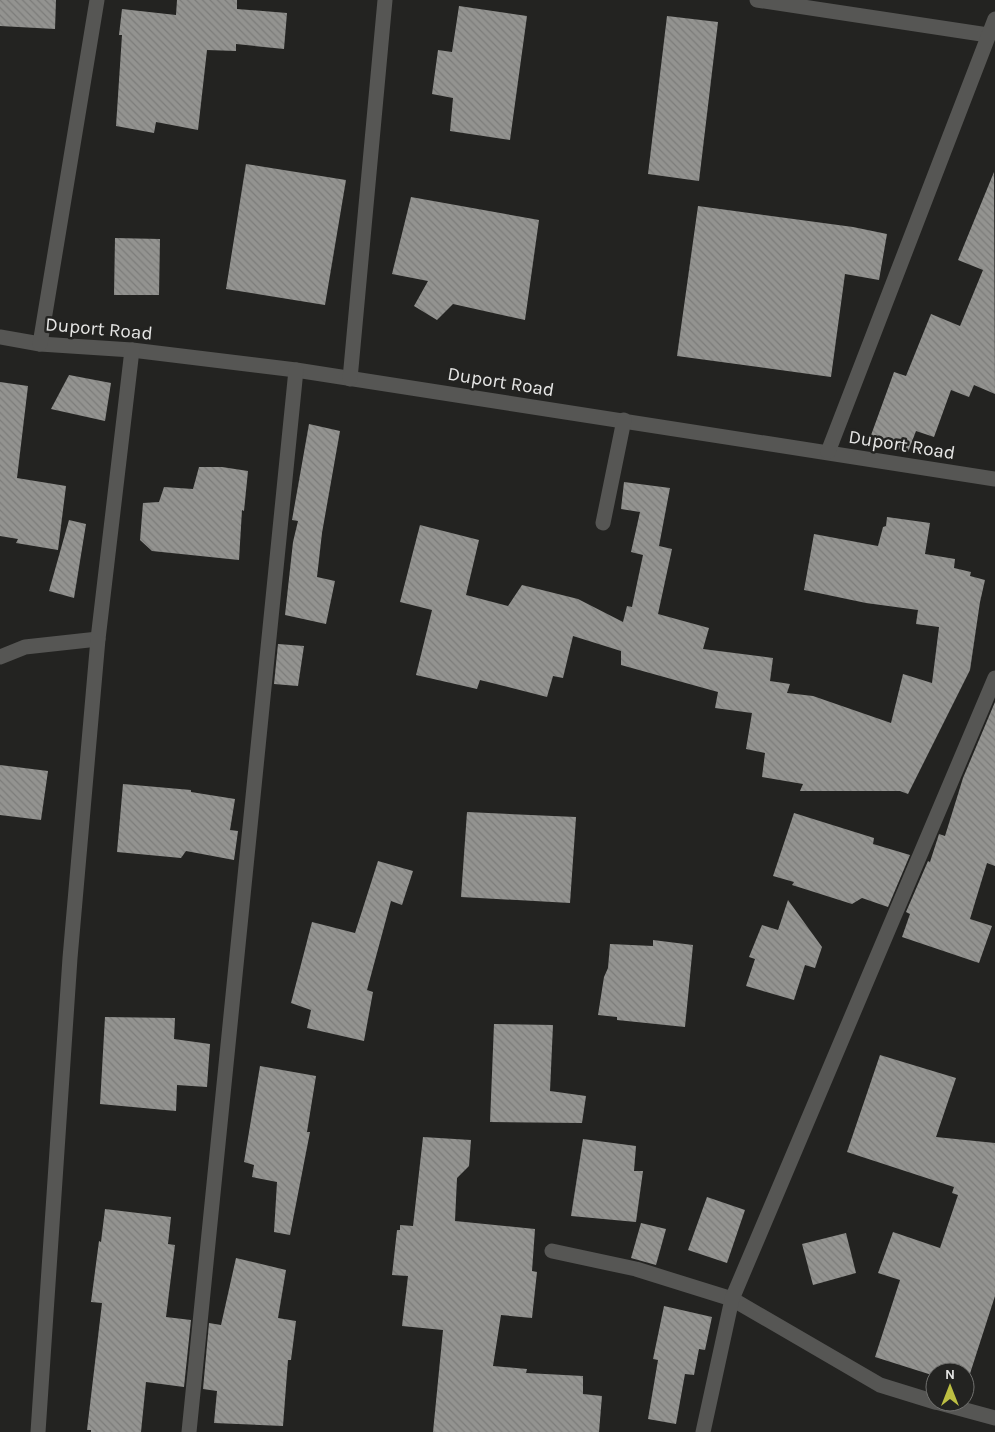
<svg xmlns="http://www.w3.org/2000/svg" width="995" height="1432" viewBox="0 0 995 1432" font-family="Karla,sans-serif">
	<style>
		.building { fill: url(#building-back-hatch) }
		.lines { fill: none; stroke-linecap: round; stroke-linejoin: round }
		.minor { stroke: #565654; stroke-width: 15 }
		.labels { text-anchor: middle; stroke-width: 5; stroke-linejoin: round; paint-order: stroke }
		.street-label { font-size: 19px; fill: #e6e6e5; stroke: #232321 }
	</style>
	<defs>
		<pattern id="building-back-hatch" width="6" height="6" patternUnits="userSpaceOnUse" patternTransform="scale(1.25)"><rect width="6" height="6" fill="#939390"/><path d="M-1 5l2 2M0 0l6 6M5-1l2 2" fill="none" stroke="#7c7c7a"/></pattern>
	</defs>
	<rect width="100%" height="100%" fill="#232321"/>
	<g class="building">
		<polygon points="0,0 56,0 55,29 0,26"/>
		<polygon points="177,0 237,0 237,9 287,13 284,49 236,44 236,51 207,50 198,130 156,122 154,133 116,126 122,35 119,35 122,9 176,15"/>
		<polygon points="459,6 527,16 510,140 450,131 453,98 432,94 438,50 452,52"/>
		<polygon points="667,16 718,22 699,181 648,174"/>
		<polygon points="246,164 346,180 325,305 226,289"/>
		<polygon points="994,172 995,394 974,385 969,397 951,390 934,437 916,431 908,452 870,438 894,372 906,376 931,314 960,326 983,270 958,260"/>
		<polygon points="411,197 539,220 525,320 453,304 437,320 414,306 428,281 392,274"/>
		<polygon points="698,206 853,227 887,234 879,280 845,274 831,377 677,356"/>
		<polygon points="115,238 160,239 159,295 114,295"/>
		<polygon points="69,375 111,383 105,421 51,409"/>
		<polygon points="0,382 28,386 17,478 66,486 58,550 16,543 18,539 0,536"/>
		<polygon points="309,424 340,431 322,533 317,577 335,581 326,624 285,615 293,542 298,521 292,520"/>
		<polygon points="199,467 222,467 248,471 244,511 242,510 239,560 152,551 140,540 143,503 159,502 164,487 193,489"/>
		<polygon points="624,482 670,488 659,546 672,549 658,614 709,628 703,649 773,658 770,681 790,684 787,693 813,696 891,723 903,674 932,683 939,627 916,624 918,610 866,603 804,590 814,534 878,546 883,527 886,526 887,517 930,523 925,554 955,559 954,568 971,572 970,576 985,580 980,602 970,670 908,794 900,791 800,791 803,784 762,777 765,753 746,749 752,713 715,708 718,692 621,665 621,651 573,636 563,678 553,676 547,697 480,680 477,689 416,675 432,610 400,602 420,525 479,540 466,595 508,606 522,585 578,599 623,622 627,606 632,607 643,555 631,552 640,512 621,509"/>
		<polygon points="69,520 86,524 74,598 49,591"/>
		<polygon points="278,644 304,646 298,686 274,684"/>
		<polygon points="995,702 995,866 987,863 970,919 992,926 979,963 902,937 910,914 906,912 928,861 930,862 939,834 945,836 963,778"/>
		<polygon points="0,765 48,771 41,820 0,815"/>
		<polygon points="123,784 191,790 191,792 235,799 230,830 238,831 234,860 186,851 181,858 117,852"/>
		<polygon points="467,812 576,817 570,903 461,897"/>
		<polygon points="794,813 874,838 873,844 910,855 888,907 862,898 852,904 792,885 794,882 773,876"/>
		<polygon points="378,861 413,871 402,905 391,901 367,990 373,992 364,1041 307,1028 311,1010 291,1003 312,922 355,933"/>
		<polygon points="788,900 822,947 815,968 805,965 794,1000 746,986 755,959 749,957 762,925 778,930"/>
		<polygon points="653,940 693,945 685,1027 617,1020 617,1017 598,1015 604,977 608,968 610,944 653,946"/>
		<polygon points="105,1017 175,1018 174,1039 210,1044 207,1087 177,1085 176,1111 100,1104"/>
		<polygon points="494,1024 553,1025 550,1091 586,1096 582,1123 490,1122"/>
		<polygon points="880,1055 956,1078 936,1137 995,1143 995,1296 966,1386 965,1372 935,1372 935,1376 875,1357 900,1280 878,1273 893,1232 940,1248 958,1195 952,1193 954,1187 847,1152"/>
		<polygon points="260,1066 316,1076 307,1132 310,1132 290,1235 274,1232 277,1182 252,1177 254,1165 244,1162"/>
		<polygon points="423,1137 471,1140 469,1166 457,1178 455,1221 535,1229 532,1271 537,1272 532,1318 501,1315 493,1366 527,1369 526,1373 583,1376 583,1394 602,1396 599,1432 433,1432 443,1330 402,1326 408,1276 392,1275 397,1230 400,1230 400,1225 413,1226"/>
		<polygon points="583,1139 636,1146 634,1171 643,1171 636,1222 571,1216"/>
		<polygon points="707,1197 745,1210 727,1263 688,1250"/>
		<polygon points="105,1209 171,1217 168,1244 175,1245 166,1317 191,1320 184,1387 146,1382 141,1432 91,1432 91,1430 87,1430 102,1303 91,1302 99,1241 101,1242"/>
		<polygon points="641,1223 666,1229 656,1265 631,1258"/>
		<polygon points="846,1233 856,1273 813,1285 802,1244"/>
		<polygon points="236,1258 286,1270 278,1318 296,1321 291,1360 288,1360 283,1426 214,1423 217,1391 203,1389 209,1323 221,1325"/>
		<polygon points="664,1306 712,1317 705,1350 699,1349 694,1375 685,1374 676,1424 648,1419 658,1360 653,1359"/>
	</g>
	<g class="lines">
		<g class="minor">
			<polyline points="757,0 988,35"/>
			<polyline points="0,337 40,344 132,350 296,370 995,479"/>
			<polyline points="40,344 97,0"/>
			<polyline points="350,379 385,0"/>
			<polyline points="828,452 995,19"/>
			<polyline points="603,523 624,420"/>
			<polyline points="0,657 25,647 98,639"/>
			<polyline points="552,1251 636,1269 732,1299 880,1385 935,1402"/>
			<polyline points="936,1402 995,1418"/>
			<polyline points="38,1432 70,958 98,639 132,350"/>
			<polyline points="189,1432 296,370"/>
			<polyline points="703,1432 732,1299 995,678"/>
		</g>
	</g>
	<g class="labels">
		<g class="street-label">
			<text transform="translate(99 328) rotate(5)" y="7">Duport Road</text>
			<text transform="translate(501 381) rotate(9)" y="7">Duport Road</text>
			<text transform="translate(902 444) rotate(9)" y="7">Duport Road</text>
		</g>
	</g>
	<g transform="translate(950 1387)"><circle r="24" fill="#232321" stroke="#71716f"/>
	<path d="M0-4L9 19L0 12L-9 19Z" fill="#bdbf42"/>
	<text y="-8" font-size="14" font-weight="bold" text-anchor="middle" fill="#e6e6e5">N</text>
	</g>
</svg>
